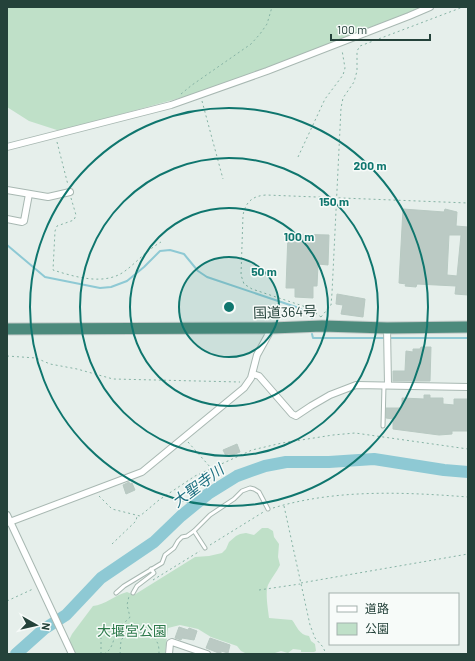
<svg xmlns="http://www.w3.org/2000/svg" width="475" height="661" viewBox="0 0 475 661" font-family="Barlow,'Noto Sans JP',sans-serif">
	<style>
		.green { fill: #bfe0c8 }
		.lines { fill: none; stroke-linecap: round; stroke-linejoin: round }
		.stream { stroke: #8ec9d4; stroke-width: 2 }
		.river { stroke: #8ec9d4; stroke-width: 12 }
		.building { fill: #bbcac4; stroke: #b8c9c2; fill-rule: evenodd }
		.service-casing { stroke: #a8b8b2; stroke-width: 5 }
		.minor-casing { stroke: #a8b8b2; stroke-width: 8 }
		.trunk-casing { stroke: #c2cac8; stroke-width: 13 }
		.path { stroke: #86b3a5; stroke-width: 1; stroke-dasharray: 2 3; stroke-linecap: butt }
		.service { stroke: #fff; stroke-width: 3 }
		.minor { stroke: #fff; stroke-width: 6 }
		.trunk { stroke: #4c8a7c; stroke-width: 11 }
		.ring { fill: none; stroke: #0f766e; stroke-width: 2 }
		.labels { text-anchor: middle; stroke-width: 3; stroke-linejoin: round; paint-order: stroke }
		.street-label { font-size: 14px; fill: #24423a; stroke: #f7fbf9 }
		.park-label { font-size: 14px; fill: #2d7a4b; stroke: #f7fbf9 }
		.water-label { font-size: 15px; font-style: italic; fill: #1c6f80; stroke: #f7fbf9 }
		.centre { fill: #0f766e; stroke: #f7fbf9; stroke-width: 2 }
		.ring-label { font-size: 12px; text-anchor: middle; font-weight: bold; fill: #0f766e; stroke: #f7fbf9; stroke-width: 3; stroke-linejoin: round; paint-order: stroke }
	</style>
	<rect width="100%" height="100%" fill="#e6efeb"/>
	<g class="green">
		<polygon points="7,7 420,7 394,20 373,26 356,35 267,69 187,96 60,131 29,121 7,107"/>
		<path d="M262,528H268L273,531L274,537L279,544L278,557L280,565C277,572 271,578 268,585C265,593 268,609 269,618L292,620C297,626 299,635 309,636L311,641L315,644L316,651L314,652H301V650L293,649L288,653L281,651L272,654L245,653L241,651L237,646L211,637L198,629L180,625L168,628L165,654H76L69,640L72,634L93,606C105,605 115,595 127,592L134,595L195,557L209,556L222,553L226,549L229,542L236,536L240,534L246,533L254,535Z"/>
	</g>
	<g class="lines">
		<g class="stream">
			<polyline points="7,245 45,277 100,288 111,287 127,281 144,267 160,251 170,250 184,254 198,271 207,277 296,307 306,312 312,318"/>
			<polyline points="312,334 313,338 468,338"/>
		</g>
		<polyline class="river" points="16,654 44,629 66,615 101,578 154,542 181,516 208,494 237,476 265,466 286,462 329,462 374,459 444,470 468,472"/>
	</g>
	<g class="building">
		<path d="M403,209L444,212L445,209L457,212L456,226L468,227V295L455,294L456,286L417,284L416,287L405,286L406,284L399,283ZM449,235H461L457,276L447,275Z"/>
		<polygon points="288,234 329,235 328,265 318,264 317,286 313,286 313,298 295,297 295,288 286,288"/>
		<polygon points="337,294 365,299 363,317 341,314 343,305 336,304"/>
		<polygon points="421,347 431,347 430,381 393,381 393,371 405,371 406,351 413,352 413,349 420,349"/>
		<polygon points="424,395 430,395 430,398 443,398 443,404 454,405 454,399 468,399 468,431 452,431 452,434 439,435 393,429 393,419 386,418 386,408 402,408 402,398 424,399"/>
		<polygon points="237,444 240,452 230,456 229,454 226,456 223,450"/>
		<polygon points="129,482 130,484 132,483 135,490 126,494 123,485"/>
		<polygon points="179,627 188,630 189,628 197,631 194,640 182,638 181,640 175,638"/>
		<polygon points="210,638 230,645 228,653 221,651 221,654 206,648"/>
	</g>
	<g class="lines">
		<defs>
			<g id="service">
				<polyline points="383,426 384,385"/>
				<polyline points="194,531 205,548"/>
				<polyline points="116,593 124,586 162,563 165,555 174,548 178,541 182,537 187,536 194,531 210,515 234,499 242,491 250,488 254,489 259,492 268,509"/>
				<polyline points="133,593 137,586 154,573 151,569"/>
			</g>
			<g id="minor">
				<polyline points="7,147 171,105 267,71 409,16 430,7"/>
				<polyline points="7,190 48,197 70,192"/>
				<polyline points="7,219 22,222 24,221 29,194"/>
				<polyline points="387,328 388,385"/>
				<polyline points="253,374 259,376 292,414 296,416 311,406 330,395 356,385 468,387"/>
				<polyline points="7,515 72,654"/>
				<polyline points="7,523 142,472 244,388 251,378 257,355 272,328"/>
				<polyline points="169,654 170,643 172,642 207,654"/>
			</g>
			<polyline id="trunk" points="7,329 272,328 322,326 387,328 468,327"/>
		</defs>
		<use href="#service" class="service-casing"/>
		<use href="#minor" class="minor-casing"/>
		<use href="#trunk" class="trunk-casing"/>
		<g class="path">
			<polyline points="181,94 192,85 251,44 260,34 267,24 272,7"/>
			<polyline points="202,101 223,179"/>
			<polyline points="57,142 68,185"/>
			<polyline points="298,157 325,99 343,75 345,68 342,50"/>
			<path d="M71,198L76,215L74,220L57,226L55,231L53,270C75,277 105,286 125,271C137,262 147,250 161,242"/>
			<polyline points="321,317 331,305 332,293 341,108 343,98 354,82 357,71 357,51 360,46 463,7"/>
			<path d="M321,317L309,308L252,289L244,284L241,275L243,215C246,201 253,196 266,195L468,203"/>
			<polyline points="7,356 36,358 50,364 77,369 113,379 240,382"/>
			<polyline points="188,442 211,468"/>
			<polyline points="99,496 112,509 140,516 159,500 195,476 252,450 282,443 333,435 355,433 468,449"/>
			<polyline points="284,506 310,625 315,638 323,647 326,654"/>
			<path d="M273,508C336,489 403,492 468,497"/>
			<polyline points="112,544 136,521 137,516"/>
			<polyline points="210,545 265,511"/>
			<polyline points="153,580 200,551"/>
			<polyline points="301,583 468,554"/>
			<polyline points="259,590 300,584"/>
			<polyline points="7,601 33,589"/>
			<polyline points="101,654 101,638"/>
			<path d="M104,654C114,649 113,637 118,628C121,623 127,622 130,617L127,605L129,596"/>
			<path d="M120,654L121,640C129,630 150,630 157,642C159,645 159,650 159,654"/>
		</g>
		<use href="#service" class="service"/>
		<use href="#minor" class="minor"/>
		<use href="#trunk" class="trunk"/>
	</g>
	<circle cx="229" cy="307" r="50" fill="#0f766e" fill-opacity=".12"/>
	<g class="ring">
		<circle cx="229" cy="307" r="50"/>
		<circle cx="229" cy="307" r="99"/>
		<circle cx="229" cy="307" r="149"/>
		<circle cx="229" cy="307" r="199"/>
	</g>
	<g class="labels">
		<g class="street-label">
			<text transform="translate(285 312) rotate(-2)" y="5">国道364号</text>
		</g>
		<g class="park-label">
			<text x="132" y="636">大堰宮公園</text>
		</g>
		<g class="water-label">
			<text transform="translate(198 486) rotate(-37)" y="5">大聖寺川</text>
		</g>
	</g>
	<circle cx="229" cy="307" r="6" class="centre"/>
	<g class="ring-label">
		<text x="370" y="170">200 m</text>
		<text x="334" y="206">150 m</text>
		<text x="299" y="241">100 m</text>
		<text x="264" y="276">50 m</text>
	</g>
	<rect width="475" height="661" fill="none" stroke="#24423a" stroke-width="16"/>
	<rect x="329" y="593" width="130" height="52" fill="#f7fbf9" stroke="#a3b1ad"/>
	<rect x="337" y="606" width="20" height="6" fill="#ffffff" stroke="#a3b1ad"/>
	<text x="365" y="613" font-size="12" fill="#24423a">道路</text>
	<rect x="337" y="623" width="20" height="12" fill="#bfe0c8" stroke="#a3b1ad"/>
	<text x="365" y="633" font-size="12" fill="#24423a">公園</text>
	<g transform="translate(36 625) rotate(98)" stroke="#f7fbf9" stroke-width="3" paint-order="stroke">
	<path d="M0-3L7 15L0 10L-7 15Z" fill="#24423a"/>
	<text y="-6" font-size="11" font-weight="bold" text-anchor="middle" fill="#24423a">N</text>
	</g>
	<path d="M331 34v6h99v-6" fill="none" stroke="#24423a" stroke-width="2"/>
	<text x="337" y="34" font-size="12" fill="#24423a" stroke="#f7fbf9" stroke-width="3" paint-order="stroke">100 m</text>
</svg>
